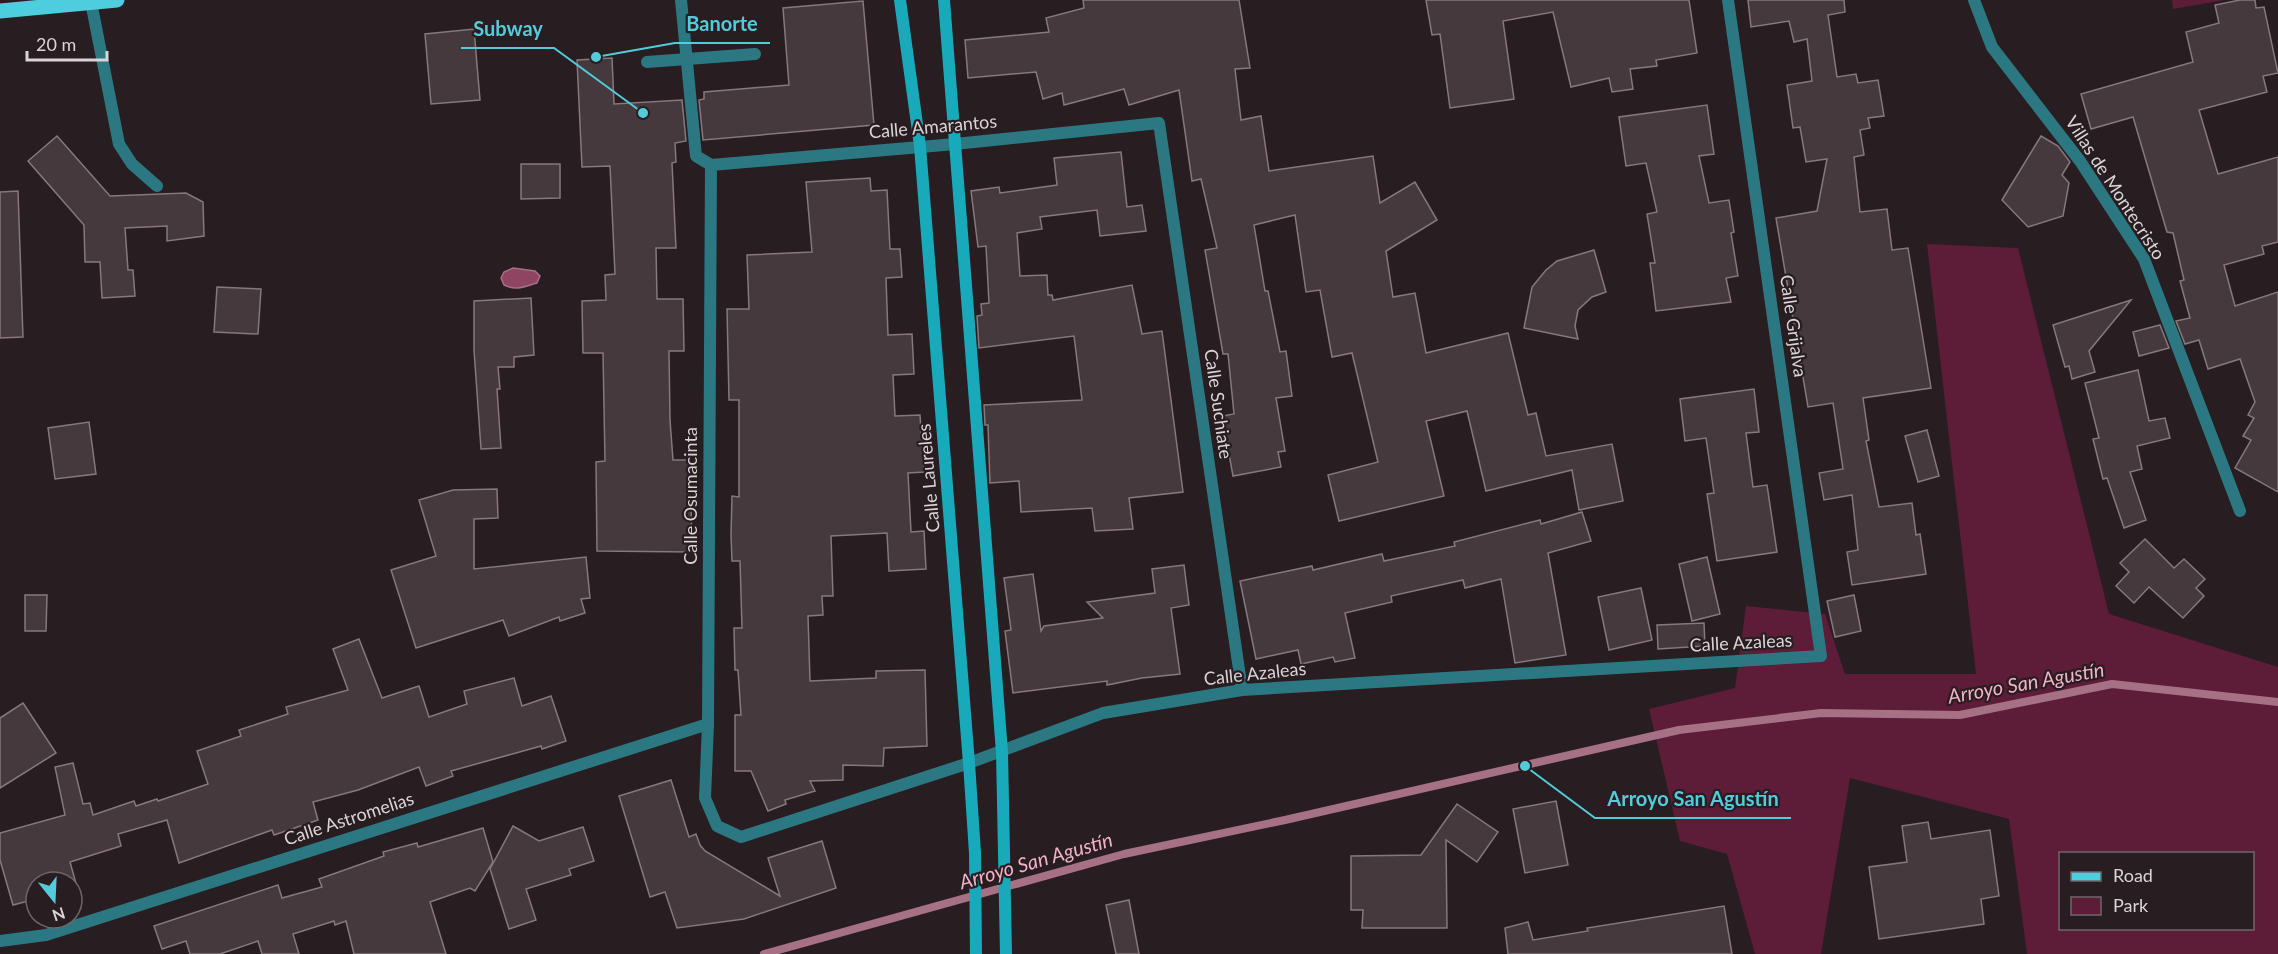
<svg xmlns="http://www.w3.org/2000/svg" width="2278" height="954" viewBox="0 0 2278 954" font-family="Lato,sans-serif">
	<style>
		.green { fill: #5d1c38; fill-rule: evenodd }
		.water { fill: #8f4562; stroke: #a67085; stroke-width: 1.5 }
		.lines { fill: none; stroke-linecap: round; stroke-linejoin: round }
		.stream { stroke: #a67085; stroke-width: 8 }
		.building { fill: #46393d; stroke: #86787c; stroke-width: 1.5 }
		.lane { stroke: #2c7882; stroke-width: 12 }
		.street { stroke: #2c7882; stroke-width: 12 }
		.secondary { stroke: #18aabb; stroke-width: 12 }
		.primary { stroke: #4dcdde; stroke-width: 15 }
		.labels { text-anchor: middle; stroke-width: 4.5; stroke-linejoin: round; paint-order: stroke }
		.street-label { font-size: 18px; fill: #dbd4d6; stroke: #281d20 }
		.water-label { font-size: 20px; font-style: italic; fill: #f4b2c8; stroke: #281d20 }
		.leader { fill: none; stroke: #53cbdb; stroke-width: 2 }
		.callout-dot { fill: #53cbdb; stroke: #281d20; stroke-width: 2 }
		.callout-label { font-size: 20px; text-anchor: middle; font-weight: bold; fill: #53cbdb; stroke: #281d20; stroke-width: 4.5; stroke-linejoin: round; paint-order: stroke }
	</style>
	<rect width="100%" height="100%" fill="#281d20"/>
	<g class="green">
		<polygon points="2172,0 2224,0 2173,9"/>
		<path d="M1927,244L2018,248L2109,614L2278,667V954H2027L2009,819L1850,778L1821,954H1755L1727,854L1680,841L1649,709L1735,688L1746,606L1825,614L1845,674H1976ZM2060,854H2252V928H2060Z"/>
	</g>
	<path class="water" d="M513,268L535,271L540,276L537,283C523,287 517,291 504,285L501,278L504,272Z"/>
	<g class="lines">
		<polyline class="stream" points="764,954 1124,854 1285,820 1679,730 1821,713 1960,715 2112,684 2278,702"/>
	</g>
	<g class="building">
		<polygon points="1083,0 1239,0 1250,68 1235,69 1241,120 1261,116 1269,171 1373,156 1380,203 1415,182 1437,220 1386,251 1393,297 1415,293 1426,353 1508,333 1528,415 1536,413 1546,456 1612,444 1623,501 1579,510 1572,470 1486,491 1467,411 1426,421 1444,496 1339,521 1328,475 1378,462 1352,353 1332,357 1320,290 1306,292 1295,215 1254,225 1265,291 1268,291 1280,352 1286,351 1292,396 1276,398 1285,451 1278,452 1281,467 1233,476 1222,416 1234,414 1228,354 1223,354 1205,250 1217,248 1201,179 1192,181 1179,90 1129,105 1124,89 1064,105 1062,93 1043,99 1036,72 968,78 965,40 1049,32 1046,18 1084,8"/>
		<polygon points="1426,0 1689,0 1697,53 1656,60 1657,66 1630,69 1633,89 1612,92 1609,78 1571,87 1553,12 1503,21 1514,99 1450,108 1440,34 1432,35"/>
		<polygon points="1748,0 1844,0 1845,12 1828,15 1837,77 1856,74 1858,83 1878,80 1884,116 1868,118 1870,128 1860,130 1864,155 1854,157 1860,212 1887,209 1892,250 1908,248 1931,388 1863,398 1869,440 1866,441 1879,507 1912,503 1916,535 1920,534 1926,574 1852,585 1847,552 1858,550 1852,495 1824,500 1819,473 1843,469 1833,403 1808,407 1776,218 1817,211 1827,159 1806,162 1800,127 1793,128 1787,85 1812,81 1807,39 1794,42 1789,21 1751,27"/>
		<polygon points="2240,0 2255,0 2256,8 2264,7 2278,73 2263,76 2267,92 2199,110 2218,174 2278,157 2278,242 2262,246 2264,254 2224,265 2235,306 2278,292 2278,492 2235,468 2251,440 2243,436 2254,418 2248,415 2255,402 2240,359 2208,369 2199,340 2185,344 2176,321 2190,318 2180,281 2184,280 2173,233 2167,232 2133,117 2091,129 2081,94 2193,62 2186,32 2219,23 2215,5"/>
		<polygon points="863,1 874,125 703,140 699,100 704,99 704,92 789,85 783,8"/>
		<polygon points="474,29 480,100 431,104 425,34"/>
		<polygon points="612,58 614,104 682,100 686,141 675,143 676,162 672,163 676,248 656,248 657,299 683,299 684,351 669,351 670,420 673,460 690,460 692,552 597,551 596,462 605,461 603,353 583,353 582,301 606,300 605,275 615,274 610,166 582,167 577,60"/>
		<polygon points="1707,105 1714,154 1699,156 1709,203 1729,200 1734,232 1731,233 1738,276 1726,278 1731,302 1656,311 1650,263 1655,263 1647,214 1657,212 1646,163 1626,166 1619,117"/>
		<polygon points="57,136 110,196 186,193 203,202 204,236 167,241 167,226 125,228 128,270 133,270 135,296 102,298 100,262 85,262 84,225 28,161"/>
		<polygon points="2041,136 2058,146 2070,162 2062,175 2069,183 2063,216 2028,227 2002,200"/>
		<polygon points="1121,152 1127,207 1142,205 1146,231 1100,236 1097,210 1040,217 1042,229 1017,233 1020,276 1047,275 1048,295 1052,295 1053,300 1132,285 1142,334 1162,331 1183,492 1129,498 1133,529 1095,531 1092,508 1021,512 1019,481 990,483 988,425 985,425 984,405 1082,400 1074,336 979,348 977,316 982,315 981,304 989,303 986,246 978,247 971,191 999,187 1000,193 1057,185 1054,158"/>
		<polygon points="521,164 560,164 560,198 521,199"/>
		<polygon points="870,178 871,191 887,190 890,249 900,249 902,277 886,278 888,335 912,334 914,374 893,375 895,416 920,415 924,472 908,473 911,532 924,531 926,569 889,571 887,533 831,536 833,596 822,596 823,615 808,616 810,681 876,678 876,671 925,670 927,746 884,748 883,766 843,765 843,780 810,781 815,791 785,800 786,804 768,811 751,771 735,771 735,715 741,715 738,670 735,670 734,628 742,628 740,561 732,561 731,535 732,496 739,497 739,400 729,400 727,309 749,309 747,255 812,252 806,182"/>
		<polygon points="18,191 23,337 0,338 0,192"/>
		<polygon points="1594,250 1606,292 1592,297 1578,310 1575,326 1578,339 1524,328 1532,287 1546,270 1557,261"/>
		<polygon points="217,287 261,289 258,334 214,332"/>
		<polygon points="531,298 534,355 514,357 514,367 498,367 500,389 497,389 501,448 481,449 474,350 474,301"/>
		<polygon points="2131,300 2089,351 2095,372 2072,379 2069,366 2065,367 2053,325"/>
		<polygon points="2160,325 2169,348 2139,356 2133,332"/>
		<polygon points="2138,370 2149,421 2165,418 2170,438 2137,446 2142,469 2130,472 2146,520 2124,528 2107,478 2103,479 2093,439 2099,438 2085,383"/>
		<polygon points="1754,389 1759,432 1746,433 1753,487 1767,485 1777,552 1717,561 1707,494 1714,493 1706,438 1685,441 1680,399"/>
		<polygon points="89,422 96,474 55,479 48,428"/>
		<polygon points="1927,430 1939,476 1918,482 1905,436"/>
		<polygon points="497,489 498,518 474,519 474,569 586,557 590,598 581,599 585,613 560,621 559,617 509,636 503,620 416,648 391,570 436,556 419,500 453,490"/>
		<polygon points="1582,512 1591,541 1548,553 1566,655 1515,663 1501,579 1465,588 1463,580 1391,596 1392,602 1345,613 1355,658 1335,662 1333,657 1301,664 1298,650 1256,659 1240,581 1312,566 1313,570 1382,554 1384,561 1455,546 1454,542 1540,520 1541,524"/>
		<polygon points="2145,539 2174,568 2184,559 2205,579 2196,588 2204,596 2183,618 2149,587 2134,603 2116,586 2129,572 2120,563"/>
		<polygon points="1707,557 1720,614 1692,621 1679,564"/>
		<polygon points="1184,565 1189,605 1171,608 1180,674 1142,678 1107,685 1107,681 1013,693 1005,631 1011,630 1004,578 1033,574 1041,631 1044,626 1103,618 1087,602 1155,593 1152,569"/>
		<polygon points="1641,588 1652,640 1609,650 1598,597"/>
		<polygon points="25,595 47,595 46,631 25,631"/>
		<polygon points="1854,595 1861,631 1835,637 1827,601"/>
		<polygon points="1704,623 1705,646 1658,649 1657,625"/>
		<polygon points="359,639 382,698 419,686 429,717 467,704 464,691 514,678 522,706 551,696 566,741 542,749 541,746 451,771 453,776 426,786 419,767 358,790 313,802 318,820 274,835 272,830 179,863 167,820 118,834 121,846 70,862 77,887 72,888 72,882 36,882 36,899 13,905 0,860 0,833 65,815 55,767 73,763 83,804 90,803 93,815 134,801 136,806 157,799 158,801 208,784 197,751 241,736 239,730 288,714 286,707 348,690 333,649"/>
		<polygon points="23,703 56,753 0,788 0,718"/>
		<polygon points="671,780 689,837 696,834 700,845 705,851 780,896 768,858 822,841 836,888 744,919 677,928 665,892 650,897 619,796"/>
		<polygon points="1556,801 1568,865 1525,873 1513,809"/>
		<polygon points="1457,804 1498,832 1477,862 1446,840 1447,928 1362,928 1363,910 1351,910 1351,856 1421,855"/>
		<polygon points="1928,822 1931,839 1990,830 1999,896 1981,899 1984,924 1879,939 1869,867 1907,862 1902,826"/>
		<polygon points="513,826 539,841 583,827 594,861 569,869 571,875 526,889 536,920 509,929 490,869"/>
		<polygon points="483,828 493,862 475,891 470,888 430,902 446,954 354,954 346,921 335,925 334,921 293,934 299,954 262,954 258,941 220,954 190,954 186,941 162,949 154,926 278,885 282,898 322,887 319,879 384,856 383,852 417,843 418,847"/>
		<polygon points="1129,900 1139,954 1116,954 1106,905"/>
		<polygon points="1724,906 1732,954 1508,954 1505,928 1528,922 1533,940 1588,931 1587,928"/>
	</g>
	<g class="lines">
		<g class="lane">
			<polyline points="681,0 696,156 711,165"/>
			<polyline points="91,2 119,144 132,164 157,186"/>
			<polyline points="647,62 755,54"/>
		</g>
		<g class="street">
			<polyline points="1974,0 1992,47 2080,161 2144,259 2240,511"/>
			<polyline points="1242,690 1159,123 955,144 711,165 708,724 705,798 717,826 741,837 969,763 1103,713 1242,690 1821,656 1728,0"/>
			<polyline points="0,941 46,935 708,724"/>
		</g>
		<g class="secondary">
			<polyline points="900,0 920,146 969,763 975,853 976,954"/>
			<polyline points="944,0 1002,752 1006,954"/>
		</g>
		<polyline class="primary" points="0,11 117,0"/>
	</g>
	<g class="labels">
		<g class="street-label">
			<text transform="translate(933 127) rotate(-5)" y="6">Calle Amarantos</text>
			<text transform="translate(2115 188) rotate(57)" y="6">Villas de Montecristo</text>
			<text transform="translate(1793 326) rotate(82)" y="6">Calle Grijalva</text>
			<text transform="translate(1218 404) rotate(82)" y="6">Calle Suchiate</text>
			<text transform="translate(929 478) rotate(-95)" y="6">Calle Laureles</text>
			<text transform="translate(691 496) rotate(-90)" y="6">Calle Osumacinta</text>
			<text transform="translate(1741 643) rotate(-3)" y="6">Calle Azaleas</text>
			<text transform="translate(1255 674) rotate(-6)" y="6">Calle Azaleas</text>
			<text transform="translate(349 819) rotate(-18)" y="6">Calle Astromelias</text>
		</g>
		<g class="water-label">
			<text transform="translate(2026 683) rotate(-10)" y="7">Arroyo San Agustín</text>
			<text transform="translate(1036 861) rotate(-16)" y="7">Arroyo San Agustín</text>
		</g>
	</g>
	<path class="leader" d="M596 57L675 43H770M643 113L554 48H461M1525 766L1595 818H1791"/>
	<g class="callout-dot">
		<circle cx="596" cy="57" r="6"/>
		<circle cx="643" cy="113" r="6"/>
		<circle cx="1525" cy="766" r="6"/>
	</g>
	<g class="callout-label">
		<text x="722" y="31">Banorte</text>
		<text x="508" y="36">Subway</text>
		<text x="1693" y="806">Arroyo San Agustín</text>
	</g>
	<rect x="2059" y="852" width="195" height="78" fill="#281d20" stroke="#706669" stroke-width="1.5"/>
	<rect x="2071" y="872" width="30" height="9" fill="#4dcdde" stroke="#706669" stroke-width="1.5"/>
	<text x="2113" y="882" font-size="18" fill="#dbd4d6">Road</text>
	<rect x="2071" y="897" width="30" height="18" fill="#5d1c38" stroke="#706669" stroke-width="1.5"/>
	<text x="2113" y="912" font-size="18" fill="#dbd4d6">Park</text>
	<g transform="translate(54 900) rotate(162)"><circle r="28" fill="#281d20" stroke="#706669" stroke-width="1.5"/>
	<path d="M0-4.5L10 22L0 15L-10 22Z" fill="#53cbdb"/>
	<text y="-9" font-size="16" font-weight="bold" text-anchor="middle" fill="#dbd4d6">N</text>
	</g>
	<path d="M27 51v9h80v-9" fill="none" stroke="#dbd4d6" stroke-width="3"/>
	<text x="36" y="51" font-size="18" fill="#dbd4d6" stroke="#281d20" stroke-width="4.5" paint-order="stroke">20 m</text>
</svg>
